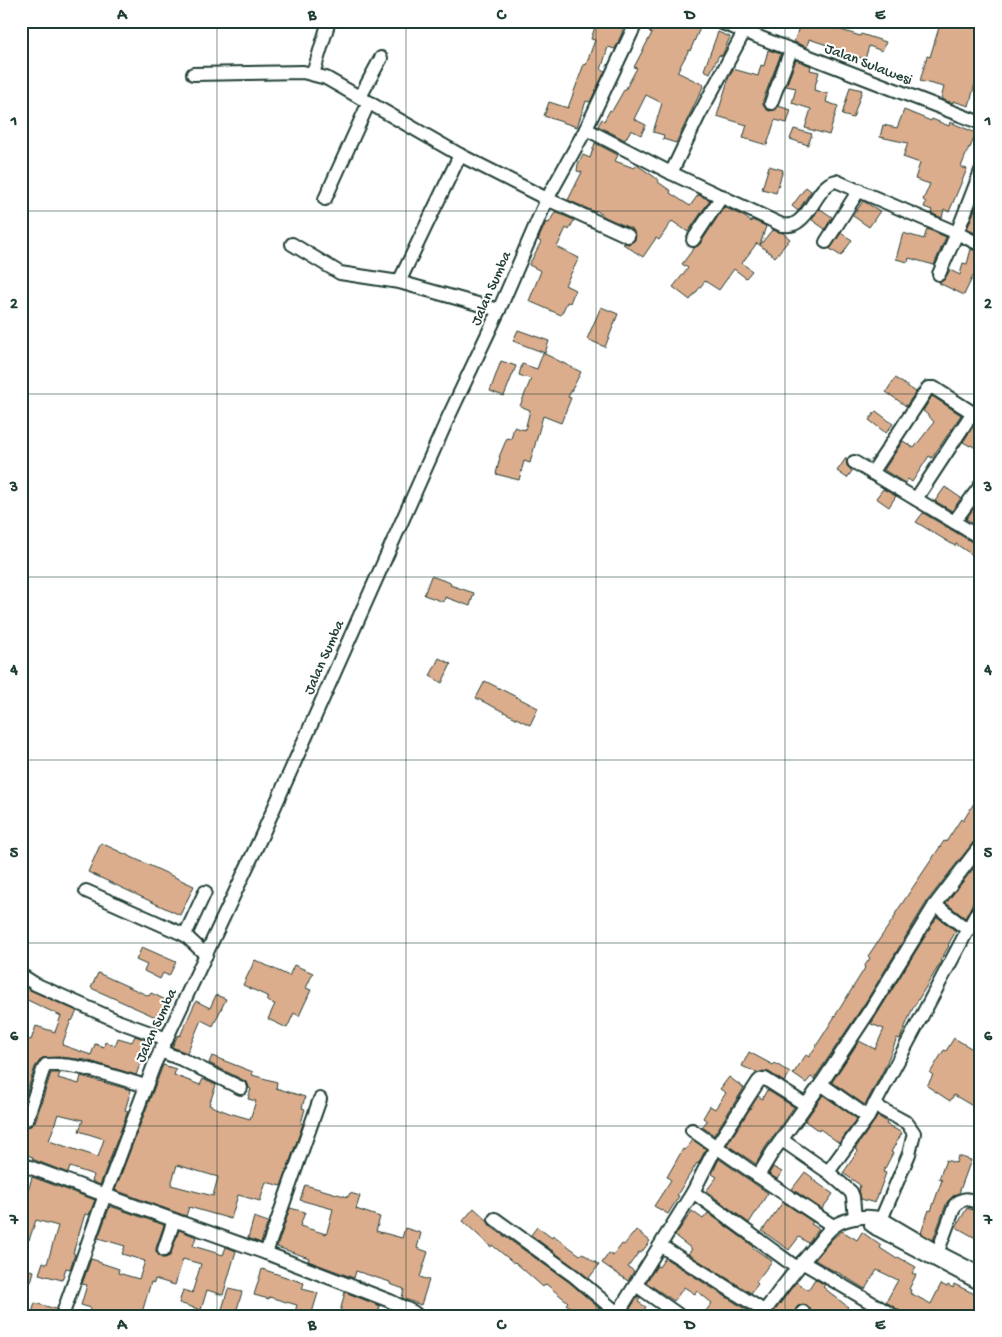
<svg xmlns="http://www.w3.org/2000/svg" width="1002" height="1337" viewBox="0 0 1002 1337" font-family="'Gochi Hand',sans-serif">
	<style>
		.building { fill: #dcad8d; stroke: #1f3d34; fill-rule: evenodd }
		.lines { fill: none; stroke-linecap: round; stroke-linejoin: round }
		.minor-casing { stroke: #1f3d34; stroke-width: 16 }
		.minor { stroke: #fff; stroke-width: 12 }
		.grid { fill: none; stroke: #1f3d34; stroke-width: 1; stroke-opacity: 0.55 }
		.labels { text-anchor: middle; stroke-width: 4; stroke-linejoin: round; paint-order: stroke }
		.street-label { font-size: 15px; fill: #1f3d34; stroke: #fff }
		.neatline { fill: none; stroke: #1f3d34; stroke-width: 2 }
		.grid-label { font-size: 16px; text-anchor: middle; font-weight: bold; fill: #1f3d34 }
	</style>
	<rect width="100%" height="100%" fill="#fff"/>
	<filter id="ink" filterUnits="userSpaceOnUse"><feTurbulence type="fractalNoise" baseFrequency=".02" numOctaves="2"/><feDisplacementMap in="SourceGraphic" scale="10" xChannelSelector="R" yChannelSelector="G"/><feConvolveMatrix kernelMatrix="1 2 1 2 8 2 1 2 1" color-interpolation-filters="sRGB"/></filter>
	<g filter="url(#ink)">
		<g class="building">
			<polygon points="597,21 626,21 622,33 615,49 608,47 601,70 605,71 590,102 586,101 577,127 544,116 549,102 568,108 584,64 586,65 595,40 591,39"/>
			<polygon points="654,21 685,21 700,28 690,51 689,50 677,72 704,85 676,143 663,139 664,135 653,132 662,103 646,95 634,119 646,125 641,135 631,130 625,140 598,126 602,119 604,121 610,110 612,111 624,90 625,90 637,68 634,67 652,33 649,32"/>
			<polygon points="801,21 841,21 838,29 860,36 861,34 886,42 882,51 869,46 865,59 851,55 850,57 838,53 839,49 809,39 807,47 794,42"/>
			<polygon points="941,21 964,21 964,23 981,28 981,69 979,69 969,106 953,101 953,103 941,99 944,87 920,81 927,56 930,57"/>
			<polygon points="718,32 730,37 722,56 719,55 710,73 704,70"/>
			<polygon points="768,50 781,54 763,100 763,105 765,108 769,111 776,110 778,106 791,110 787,123 775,120 767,145 743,138 747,125 717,116 729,77 733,69 758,76 761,65 764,66"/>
			<polygon points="796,60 811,66 810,70 819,72 814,90 828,94 826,102 838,106 829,135 805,128 811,109 792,103 796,88 786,86"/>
			<polygon points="850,87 862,90 853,118 842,115"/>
			<polygon points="904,110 931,121 932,119 949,126 950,122 976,133 970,148 969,147 961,167 967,169 949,212 944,209 942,218 931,213 932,210 924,207 926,202 923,200 930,184 915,179 920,163 903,157 908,143 880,137 883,125 897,128"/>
			<polygon points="794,129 812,134 808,145 790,139"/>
			<polygon points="595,143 618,155 615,161 634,168 637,165 659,180 658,182 671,191 670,193 690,206 698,195 710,200 688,232 672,221 659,240 656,238 643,257 623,244 624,243 629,244 635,240 636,235 632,229 605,217 596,210 595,212 568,200 582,172 577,171 578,164 583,155 590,158"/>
			<polygon points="769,166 783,170 776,193 762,189"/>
			<polygon points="806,187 811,191 798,211 792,206"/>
			<polygon points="981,194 981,236 967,229"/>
			<polygon points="863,201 880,211 869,227 853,216"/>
			<polygon points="724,207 745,217 751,222 752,220 766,226 760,245 772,230 783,233 790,239 775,257 757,243 742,263 752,271 746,278 734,269 719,290 705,281 690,300 673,287 688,268 682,264 694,248 700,244"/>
			<polygon points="819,208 832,217 825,229 812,220"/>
			<polygon points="555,212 574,220 569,230 566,228 557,247 579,258 565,285 575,290 570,303 567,302 561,315 529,301 541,271 529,265 541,242 538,240 546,222 549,223"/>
			<polygon points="927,229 946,237 934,265 909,258 908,262 896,259 903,233 924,239"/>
			<polygon points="841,233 852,240 841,256 830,249"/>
			<polygon points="971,249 981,253 981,278 973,276 964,295 939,283 944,280 950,270 960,275 963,263 967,264"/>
			<polygon points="601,307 618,314 605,347 587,339"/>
			<polygon points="518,330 549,341 545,353 513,341"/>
			<polygon points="543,353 581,372 568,397 571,398 561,423 543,416 530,463 524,461 519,480 496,474 500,457 499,457 507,438 511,439 514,427 525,430 530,410 520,406 531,379 519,375 522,364 537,369"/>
			<polygon points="501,361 516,366 504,396 490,391"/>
			<polygon points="895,378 916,392 906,406 886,392"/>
			<polygon points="932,396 961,415 932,458 929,456 912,482 908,479 905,483 884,470 903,441 914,448 934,422 928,415 923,411"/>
			<polygon points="876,411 893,424 886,433 869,420"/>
			<polygon points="974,425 981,430 981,452 971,445 970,446 963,442"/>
			<polygon points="846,458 847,466 852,471 847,478 837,471"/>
			<polygon points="945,487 961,498 952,511 935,501"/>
			<polygon points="883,489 896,496 889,507 876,498"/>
			<polygon points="976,505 981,508 981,528 966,519"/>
			<polygon points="923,513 977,545 971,554 956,544 955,546 916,522"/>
			<polygon points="431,576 451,583 450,585 474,593 470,606 445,597 444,602 424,595"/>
			<polygon points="439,658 451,664 442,683 430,676"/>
			<polygon points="485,681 538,708 530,725 476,698"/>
			<polygon points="981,792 981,837 975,840 928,900 865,1003 814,1079 811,1077 806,1083 793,1074 806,1055 809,1057 827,1029 865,968 864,967 870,958 868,956 896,915 895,914 944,841 946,842 961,819 963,821"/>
			<polygon points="101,843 194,886 180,915 88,872"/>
			<polygon points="981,859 981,897 977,898 974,901 965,918 946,903"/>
			<polygon points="937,917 956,931 948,945 949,946 940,961 941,962 912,1010 900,1039 897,1038 884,1069 865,1105 832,1082 859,1041 875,1049 884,1029 871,1024"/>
			<polygon points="142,947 176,962 169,976 163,973 160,979 144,971 147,965 136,960"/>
			<polygon points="255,960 289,976 294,965 313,973 306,988 311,990 299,1016 294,1013 287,1028 268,1019 275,1004 267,1001 269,997 243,985"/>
			<polygon points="98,973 149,996 151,993 168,1001 160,1019 91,988"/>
			<polygon points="21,985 32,991 77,1011 72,1021 71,1020 62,1045 91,1055 95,1044 104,1047 105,1042 115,1046 118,1038 132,1042 135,1036 149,1041 136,1075 86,1060 59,1057 42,1058 35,1067 21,1110 21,1072 27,1053 21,1051 21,1037 31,1040 36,1026 55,1032 61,1016 21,997"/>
			<polygon points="216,995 226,999 213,1026 201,1020 187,1053 172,1047 178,1035 180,1036 196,1001 210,1008"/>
			<polygon points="954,1038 981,1054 981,1111 954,1095 950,1101 927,1086 933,1075 930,1073 944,1050 946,1051"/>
			<polygon points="749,1052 773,1065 775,1063 790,1073 784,1082 769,1072 763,1071 757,1073 742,1066"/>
			<path d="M212,1056L253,1072L252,1075L277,1082L276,1088L305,1097L302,1108L305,1109L301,1123L303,1124L281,1186L266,1182L260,1201L238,1195L231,1219L189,1207L186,1216L115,1190L163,1065L176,1069L174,1075L200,1085L203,1079L216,1085L209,1105L229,1113L250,1119L256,1101L248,1099L251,1089L249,1088L248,1084L245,1081L209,1063ZM177,1165L218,1177L213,1196L171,1185Z"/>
			<path d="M51,1073H60L58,1078L79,1084L81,1076L131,1090L125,1110L128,1111L100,1185L92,1181L94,1175L70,1167L68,1173L32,1159L33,1157L21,1153V1125L28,1127L32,1125L35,1122ZM58,1114L83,1120L79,1131L104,1139L98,1157L49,1141Z"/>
			<polygon points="729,1077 744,1088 714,1135 702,1127 707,1121 703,1118 710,1106 715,1109 726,1093 720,1089"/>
			<polygon points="767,1090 794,1107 765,1148 756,1164 727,1145 758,1096 762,1099"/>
			<polygon points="823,1095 857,1119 839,1143 820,1129 819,1131 805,1121"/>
			<polygon points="878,1116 887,1122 886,1124 902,1133 891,1152 893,1153 883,1172 886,1173 875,1203 861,1199 859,1189 860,1185 843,1173 858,1151 855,1149"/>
			<polygon points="693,1140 706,1149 698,1164 697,1163 677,1195 679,1196 668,1214 654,1206 671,1180 667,1177 683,1149 685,1150"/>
			<polygon points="958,1156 971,1160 959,1193 953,1196 947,1202 933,1240 921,1233 929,1210 931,1211 942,1180 939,1179 946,1160 956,1163"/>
			<polygon points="719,1159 768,1193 749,1223 706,1191 717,1177 712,1174"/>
			<polygon points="773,1167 782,1172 777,1179 769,1174"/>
			<polygon points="805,1172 813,1178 812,1179 833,1194 822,1209 792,1189"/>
			<polygon points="32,1177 95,1200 89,1215 85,1214 73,1253 75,1254 70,1269 66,1268 62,1280 39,1274 43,1262 47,1264 58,1226 36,1220 29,1240 21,1237 21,1210 23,1210"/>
			<polygon points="305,1185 348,1197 350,1193 360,1196 356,1209 380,1217 376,1231 402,1238 405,1228 421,1233 417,1248 428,1252 420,1277 429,1280 421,1305 402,1298 404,1289 390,1284 390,1282 356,1271 354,1278 308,1261 309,1258 277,1247 290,1208 305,1212 300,1226 326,1234 327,1232 333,1209 300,1200"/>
			<polygon points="783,1202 813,1222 811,1224 819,1229 808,1243 799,1237 789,1250 762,1231"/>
			<polygon points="110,1206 164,1225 156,1248 156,1252 161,1258 165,1258 170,1256 179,1230 196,1237 193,1246 223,1255 226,1247 236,1251 223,1295 207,1290 201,1310 179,1303 183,1290 192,1293 201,1264 183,1259 175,1285 155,1279 154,1283 151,1282 141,1316 89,1316 91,1308 81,1305 87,1285 82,1284 91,1259 98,1261 98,1262 119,1269 118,1273 139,1279 145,1261 122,1254 125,1246 98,1238"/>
			<polygon points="474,1208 487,1220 490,1226 569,1282 608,1316 580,1316 566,1304 568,1302 546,1284 543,1287 515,1262 514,1263 492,1245 491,1247 463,1221"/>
			<polygon points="967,1208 981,1213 981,1241 956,1227"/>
			<polygon points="692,1211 703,1219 708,1213 753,1246 752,1247 772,1261 756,1282 758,1284 751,1293 688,1254 692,1249 675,1236"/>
			<polygon points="254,1217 268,1222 261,1243 248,1238"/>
			<polygon points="537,1227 552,1238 553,1235 580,1255 582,1253 599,1265 589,1278 531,1235"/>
			<polygon points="636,1230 650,1241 641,1253 639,1252 628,1267 634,1271 628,1281 602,1263 609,1253 613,1256 622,1244 624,1245"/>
			<polygon points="842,1231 857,1240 862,1232 881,1246 880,1248 897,1259 898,1257 916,1267 912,1273 916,1275 909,1289 911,1290 910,1293 931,1304 941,1284 947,1287 948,1285 953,1288 954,1284 981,1297 981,1316 908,1316 886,1302 898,1280 877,1270 865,1289 834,1270 834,1271 815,1260 833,1238"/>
			<polygon points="665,1258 753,1314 753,1316 702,1316 712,1303 697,1291 695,1294 684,1287 674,1301 650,1285 646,1282 657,1266 659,1267"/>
			<polygon points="21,1268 34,1271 31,1282 21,1280"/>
			<polygon points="262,1269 304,1283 302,1289 318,1293 311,1316 295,1312 297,1305 269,1297 269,1299 254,1295"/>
			<polygon points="815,1279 825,1285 823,1287 848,1307 841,1316 810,1316 811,1312 810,1308 807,1305 803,1304 799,1305 796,1308 793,1316 771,1316 796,1282 808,1290"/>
			<polygon points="228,1289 242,1292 235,1316 220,1316"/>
			<polygon points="345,1292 380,1306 377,1316 339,1316"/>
			<polygon points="638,1296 640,1298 638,1302 646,1307 640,1316 629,1316 628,1312"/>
			<polygon points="35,1303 56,1309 54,1316 42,1316 32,1313"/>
		</g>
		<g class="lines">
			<defs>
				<g id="minor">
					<polyline points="717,21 981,123"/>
					<polyline points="193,74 303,72 326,78 460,155 547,199 628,236"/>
					<polyline points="313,74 329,21"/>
					<polyline points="360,97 381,58"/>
					<polyline points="771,103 791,50"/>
					<path d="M586,129L671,173L782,225C786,225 790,226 794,224C812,216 817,185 836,181L957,233L981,171"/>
					<polyline points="671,173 698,117 744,32"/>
					<polyline points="325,199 369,102"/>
					<polyline points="693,240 722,196"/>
					<polyline points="826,242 859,190"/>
					<polyline points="292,244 340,273 399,282 499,310"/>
					<polyline points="939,274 957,233 981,245"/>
					<polyline points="399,282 460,155"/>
					<polyline points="854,462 981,538"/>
					<polyline points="872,473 928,388 934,388 981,418"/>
					<polyline points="916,499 973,412"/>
					<polyline points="954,522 981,485"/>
					<polyline points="86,891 185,935 206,955"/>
					<polyline points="935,905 968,930"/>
					<polyline points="185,935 205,892"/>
					<polyline points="21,975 35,984 120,1022 167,1039"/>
					<polyline points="160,1051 181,1059 241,1088"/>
					<polyline points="821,1084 868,1117"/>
					<polyline points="874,1105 907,1123 914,1133 909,1154 877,1229"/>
					<path d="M27,1119L43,1070L46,1065C80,1063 114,1077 146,1086"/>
					<polyline points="692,1130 758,1176 833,1226"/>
					<polyline points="782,1140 828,1172 851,1192 853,1197 855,1218"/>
					<polyline points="21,1164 132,1205 266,1253 390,1301 413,1312 418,1316"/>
					<polyline points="828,1172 868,1117 981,905"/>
					<polyline points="758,1176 772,1153 821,1084 872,1007 935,905 981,845"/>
					<polyline points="693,1192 797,1268"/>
					<polyline points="495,1219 574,1276 621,1316"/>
					<polyline points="871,1225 877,1229 981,1284"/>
					<polyline points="661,1246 764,1311"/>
					<polyline points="164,1250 174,1220"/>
					<polyline points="266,1253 320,1099"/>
					<path d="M935,1259L955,1205C964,1196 971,1199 981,1205"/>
					<polyline points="802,1262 894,1316"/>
					<polyline points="636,1285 680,1316"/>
					<polyline points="618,1313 693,1192 716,1147 758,1082 760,1080 765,1079 806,1105"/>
					<polyline points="62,1316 105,1195 154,1065 262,835 448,418 499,310 547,199 586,129 637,21"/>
					<path d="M761,1316C778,1292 796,1269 816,1246C821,1240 827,1231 834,1226C845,1218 868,1214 882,1219L938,1252L981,1274"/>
					<polyline points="801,1316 803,1312"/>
				</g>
			</defs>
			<use href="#minor" class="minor-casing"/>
			<use href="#minor" class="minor"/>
		</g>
	</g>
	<path class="grid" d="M217,21V1316M406,21V1316M596,21V1316M785,21V1316M21,211H981M21,394H981M21,577H981M21,760H981M21,943H981M21,1126H981"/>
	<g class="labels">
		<g class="street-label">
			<text transform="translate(869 63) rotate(21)" y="5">Jalan Sulawesi</text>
			<text transform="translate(490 288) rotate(-66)" y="5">Jalan Sumba</text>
			<text transform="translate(323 657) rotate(-66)" y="5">Jalan Sumba</text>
			<text transform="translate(155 1025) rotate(-65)" y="5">Jalan Sumba</text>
		</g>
	</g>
	<rect width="1002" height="1337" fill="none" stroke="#fff" stroke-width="55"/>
	<rect x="28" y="28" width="946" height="1282" class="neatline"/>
	<g class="grid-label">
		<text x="122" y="19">A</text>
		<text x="312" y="19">B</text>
		<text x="501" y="19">C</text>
		<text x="690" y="19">D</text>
		<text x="880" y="19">E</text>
		<text x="14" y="125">1</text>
		<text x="988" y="125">1</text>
		<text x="14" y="308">2</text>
		<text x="988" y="308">2</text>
		<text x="14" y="491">3</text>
		<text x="988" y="491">3</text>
		<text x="14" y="674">4</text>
		<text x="988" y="674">4</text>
		<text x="14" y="857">5</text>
		<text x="988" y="857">5</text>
		<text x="14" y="1040">6</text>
		<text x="988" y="1040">6</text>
		<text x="14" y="1224">7</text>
		<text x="988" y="1224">7</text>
		<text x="122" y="1329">A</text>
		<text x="312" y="1329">B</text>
		<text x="501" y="1329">C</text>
		<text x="690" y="1329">D</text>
		<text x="880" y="1329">E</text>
	</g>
</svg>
